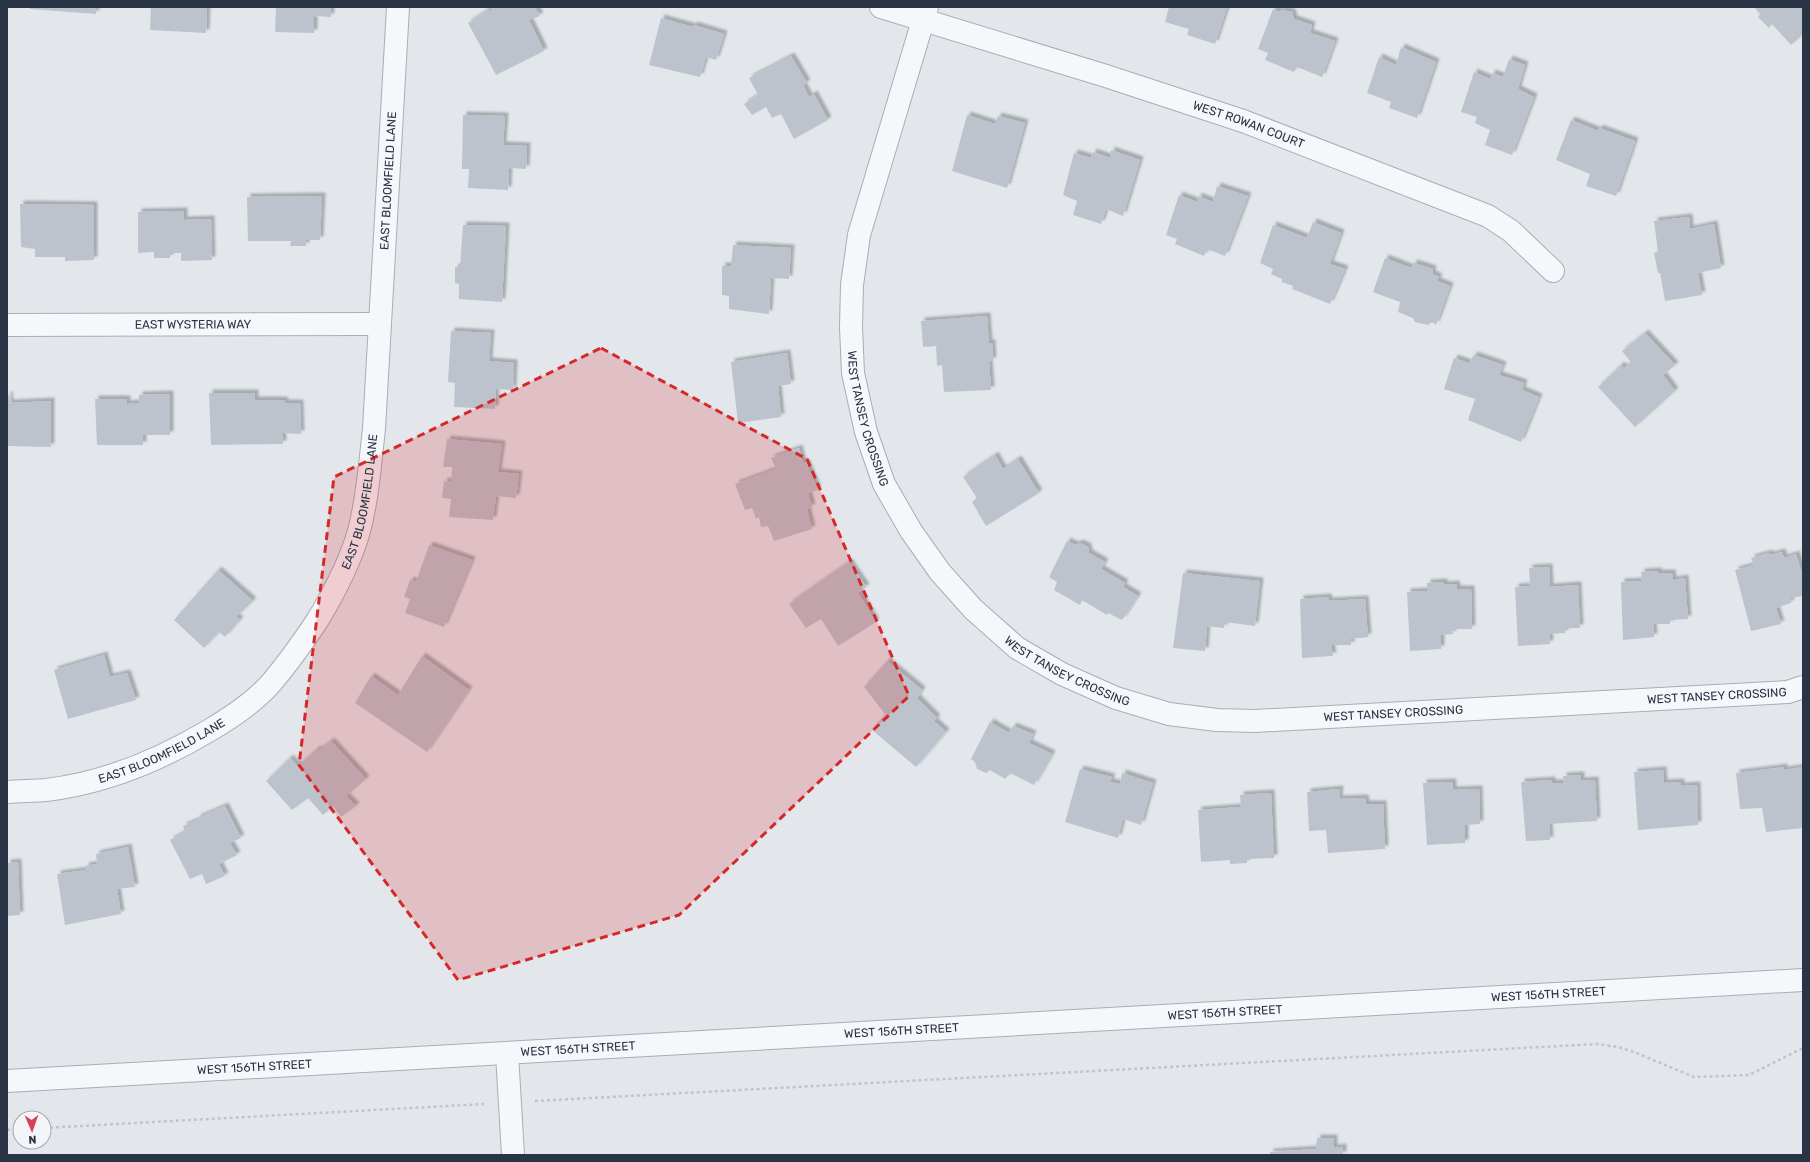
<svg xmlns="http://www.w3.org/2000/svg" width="1810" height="1162" viewBox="0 0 1810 1162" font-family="Rubik,sans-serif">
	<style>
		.building { fill: #bcc3cc; filter: url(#shadow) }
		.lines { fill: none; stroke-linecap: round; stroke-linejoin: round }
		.minor-casing { stroke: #a7aeb7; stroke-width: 24 }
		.path { stroke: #c1c4cb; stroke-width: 2.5; stroke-dasharray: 3 3; stroke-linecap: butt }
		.minor { stroke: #f6f7fa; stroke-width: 22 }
		.marked { fill: #d62828; fill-opacity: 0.2; stroke: #d62828; stroke-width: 3; stroke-dasharray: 8 5; stroke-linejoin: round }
		.labels { text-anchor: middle; stroke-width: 3; stroke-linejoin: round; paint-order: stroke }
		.street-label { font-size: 12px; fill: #293445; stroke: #f3f5f9 }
	</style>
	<defs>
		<filter id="shadow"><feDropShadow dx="3.5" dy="-3.5" stdDeviation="1" flood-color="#0004"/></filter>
	</defs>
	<rect width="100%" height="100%" fill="#e3e7ec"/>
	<g class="building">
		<polygon points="30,7 96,7 96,14 30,9"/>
		<polygon points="151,7 207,7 206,33 150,30"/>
		<polygon points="276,7 331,7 331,17 314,16 314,33 275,32"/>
		<polygon points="492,7 535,7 540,16 529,20 544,51 496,75 468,23 488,10 489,12 493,9"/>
		<polygon points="1169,7 1227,7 1215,44 1187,35 1189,29 1165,22"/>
		<polygon points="1754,7 1803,7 1803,34 1791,45 1772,24 1769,28 1758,17 1760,14"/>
		<polygon points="1273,9 1279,12 1282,10 1292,12 1294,19 1312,25 1310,33 1335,41 1322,77 1297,67 1294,72 1265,60 1268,53 1258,49"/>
		<polygon points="661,18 693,27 694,25 724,34 716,60 706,57 700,77 649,65"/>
		<polygon points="1401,47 1436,62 1417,118 1389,108 1391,102 1367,93 1379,57 1396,65"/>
		<polygon points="791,56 807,83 803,85 809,97 814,94 828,120 794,139 781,114 772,118 766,107 752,115 744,104 758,95 749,78"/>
		<polygon points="1509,59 1525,65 1518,89 1534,97 1512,155 1485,145 1490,130 1475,123 1477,117 1461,112 1474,72 1490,79 1492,73 1503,77"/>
		<polygon points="463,115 505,116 503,145 527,146 526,169 509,168 508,190 468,188 469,169 462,169"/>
		<polygon points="967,115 995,124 998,116 1025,123 1007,188 952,171"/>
		<polygon points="1571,120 1598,131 1599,128 1635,141 1616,196 1586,186 1590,174 1556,160"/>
		<polygon points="1111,150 1140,160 1123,216 1106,209 1101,224 1073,215 1077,201 1063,195 1074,153 1091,158 1093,152 1110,158"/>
		<polygon points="1217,186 1248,196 1225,256 1207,249 1204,256 1175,244 1177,239 1166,235 1179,195 1197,202 1198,196 1213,202"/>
		<polygon points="322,196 320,240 306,240 306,246 290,246 291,241 248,241 247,197"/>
		<polygon points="20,204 94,205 94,260 65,261 65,257 35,257 35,249 21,247"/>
		<polygon points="184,211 184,220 211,219 212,260 181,261 181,253 170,253 170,258 154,258 154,252 138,253 138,212"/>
		<polygon points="1689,217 1690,229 1714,224 1721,268 1698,273 1702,295 1665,301 1660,273 1658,273 1654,253 1658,252 1654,221"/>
		<polygon points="1313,222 1341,233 1330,264 1345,269 1330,304 1292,289 1293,286 1282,282 1282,279 1271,274 1273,269 1260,263 1273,225 1307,238"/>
		<polygon points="463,225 506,226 502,302 459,299 459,284 455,283 455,267 460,267"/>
		<polygon points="733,245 791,248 789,279 771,278 769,314 729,309 729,296 722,295 722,266 731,266"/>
		<polygon points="1385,258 1411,268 1414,263 1433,269 1432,274 1439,277 1437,281 1450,286 1436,325 1432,322 1428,325 1415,322 1413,318 1398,312 1400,302 1373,292"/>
		<polygon points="987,316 989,343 992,343 993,361 989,361 991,390 944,392 942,365 937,366 936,346 923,347 921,321"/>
		<polygon points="451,331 491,333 489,361 514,363 513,390 496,389 495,409 454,407 455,383 448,382"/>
		<polygon points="1645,333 1675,365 1663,375 1675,391 1635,427 1598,387 1621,365 1624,368 1631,362 1622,351"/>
		<polygon points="787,353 791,384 778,386 781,417 738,423 731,362"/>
		<polygon points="1474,355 1503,365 1499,375 1524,383 1522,390 1539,397 1521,442 1468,420 1475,399 1444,389 1454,358 1469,363"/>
		<polygon points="209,393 255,393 255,400 284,400 285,403 300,403 301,434 283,433 283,444 211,445"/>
		<polygon points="170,394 170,435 143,435 143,445 97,445 95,399 127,399 127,404 139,403 139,395"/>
		<polygon points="7,395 9,395 10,403 51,401 51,447 7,446"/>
		<polygon points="447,439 502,444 498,472 519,474 516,498 496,496 493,520 449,517 451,499 442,498 444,481 451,482 452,467 443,467"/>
		<polygon points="799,448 803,463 806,462 818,490 808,493 812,507 807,509 812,529 774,541 768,526 761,527 759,517 756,519 752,508 745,510 735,484 776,469 771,458"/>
		<polygon points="995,455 1003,469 1018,459 1039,493 986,526 972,502 977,498 963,477"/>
		<polygon points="1067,541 1075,545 1080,543 1088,547 1089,553 1105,562 1101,569 1125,583 1123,587 1138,596 1122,620 1108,613 1107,615 1082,600 1080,605 1054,590 1057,582 1049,577"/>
		<polygon points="429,545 472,560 444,627 405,613 410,599 404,597 410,580 416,582"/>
		<polygon points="1782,552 1784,558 1796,554 1803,577 1803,596 1790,598 1791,603 1776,608 1781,624 1751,631 1735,570 1754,565 1751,558 1769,553 1770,555"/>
		<polygon points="849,562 866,587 858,593 876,622 838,646 821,619 806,628 789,604"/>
		<polygon points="1549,567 1550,587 1578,585 1580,628 1565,628 1565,633 1549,634 1550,644 1518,646 1515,587 1530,586 1529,568"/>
		<polygon points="218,570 253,601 236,617 240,620 225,637 219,632 204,648 174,620"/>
		<polygon points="1658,571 1658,573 1672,573 1673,580 1685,578 1688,619 1670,620 1670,624 1653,624 1654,637 1623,640 1621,582 1642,581 1641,572"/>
		<polygon points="1183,573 1260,581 1255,626 1225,622 1224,628 1207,626 1205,651 1173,648"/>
		<polygon points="1444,582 1444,585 1456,584 1457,589 1471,589 1472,629 1452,629 1453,634 1441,635 1441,649 1410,651 1407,592 1427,591 1427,583"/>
		<polygon points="1328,597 1329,601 1365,599 1368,637 1351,639 1351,645 1331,645 1333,656 1302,658 1300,599"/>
		<polygon points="104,655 110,677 127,673 136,700 68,719 54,670"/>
		<polygon points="422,656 469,690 427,752 355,703 371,676 398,695"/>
		<polygon points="887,661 922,690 917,698 937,718 934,721 946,732 916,767 872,730 885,714 864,687"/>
		<polygon points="990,722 1009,733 1013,726 1033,734 1029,743 1052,754 1034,785 1010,773 1005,779 990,770 986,773 977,769 975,762 971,759"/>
		<polygon points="331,741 366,779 346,796 356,806 341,817 333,806 323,815 308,798 292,810 266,781 290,758 298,766 317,749 319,750"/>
		<polygon points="1784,767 1784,770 1803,767 1803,828 1766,832 1762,808 1740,809 1736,773"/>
		<polygon points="1080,769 1112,777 1110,782 1120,784 1122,773 1153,783 1141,825 1123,819 1118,838 1065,822"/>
		<polygon points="1663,770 1664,783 1681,782 1681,786 1697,785 1698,825 1638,830 1634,772"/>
		<polygon points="1581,775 1581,781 1595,780 1597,821 1549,824 1550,840 1526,841 1521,782 1552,780 1552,783 1564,783 1563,776"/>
		<polygon points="1453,782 1453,790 1479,789 1480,824 1465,825 1465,843 1427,845 1423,783"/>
		<polygon points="1340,789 1339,799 1365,798 1366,804 1383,804 1385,849 1328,853 1326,830 1309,831 1307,792"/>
		<polygon points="1271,793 1274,858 1247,859 1247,863 1230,864 1230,860 1201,862 1198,810 1241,807 1240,795"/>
		<polygon points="225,806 241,838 230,843 237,855 219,864 225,876 206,884 202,874 190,879 170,840 185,832 183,826 198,820 197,818"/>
		<polygon points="128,847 135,887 117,889 121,914 65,925 57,874 86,870 85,866 97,864 96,854"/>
		<polygon points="18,862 20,915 7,916 7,863"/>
		<polygon points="1317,1138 1334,1138 1334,1148 1343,1147 1343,1155 1270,1155 1270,1152 1316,1149"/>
	</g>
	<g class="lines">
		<defs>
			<g id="minor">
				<path id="s1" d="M881,7L1106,76L1243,121L1488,216L1511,231L1553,271"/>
				<path id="s2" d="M927,7L859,235L852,285L851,327L853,373L866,432L884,484L911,531L940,572L973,609L1017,648L1062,674L1116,698L1169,714L1217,720L1255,721L1788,692L1803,687"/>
				<path id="s3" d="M7,325L379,324"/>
				<path id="s4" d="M7,792C20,791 33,791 46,790C105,783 160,760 210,730C232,717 255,702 272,682C288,663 303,642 317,621C334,593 350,563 359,531C368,497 370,463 374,429L398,7"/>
				<polyline points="507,1054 513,1155"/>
				<path id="s5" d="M7,1081L1803,980"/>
			</g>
		</defs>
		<use href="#minor" class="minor-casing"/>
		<g class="path">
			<polyline points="535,1101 1597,1044 1618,1047 1634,1052 1694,1077 1749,1075 1803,1048"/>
			<polyline points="44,1128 484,1104"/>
			<polyline points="7,1130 20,1129"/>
		</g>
		<use href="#minor" class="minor"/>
	</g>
	<path class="marked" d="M601,348L807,459L909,696L679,915L458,980L299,765L334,477Z"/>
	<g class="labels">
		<g class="street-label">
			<text dy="4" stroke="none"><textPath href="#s1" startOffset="386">WEST ROWAN COURT</textPath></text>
			<text dy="4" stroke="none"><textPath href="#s4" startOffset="821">EAST BLOOMFIELD LANE</textPath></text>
			<text dy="4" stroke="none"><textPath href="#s3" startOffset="186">EAST WYSTERIA WAY</textPath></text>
			<text dy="4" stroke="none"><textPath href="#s2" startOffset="424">WEST TANSEY CROSSING</textPath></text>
			<text dy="4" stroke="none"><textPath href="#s4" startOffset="498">EAST BLOOMFIELD LANE</textPath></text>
			<text dy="4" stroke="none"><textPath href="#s2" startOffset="760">WEST TANSEY CROSSING</textPath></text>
			<text dy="4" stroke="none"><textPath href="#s2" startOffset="1420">WEST TANSEY CROSSING</textPath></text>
			<text dy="4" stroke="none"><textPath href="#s2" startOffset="1096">WEST TANSEY CROSSING</textPath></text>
			<text dy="4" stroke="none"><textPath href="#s4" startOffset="162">EAST BLOOMFIELD LANE</textPath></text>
			<text dy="4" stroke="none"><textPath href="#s5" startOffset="1544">WEST 156TH STREET</textPath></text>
			<text dy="4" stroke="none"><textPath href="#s5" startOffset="1220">WEST 156TH STREET</textPath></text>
			<text dy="4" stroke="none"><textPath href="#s5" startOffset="896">WEST 156TH STREET</textPath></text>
			<text dy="4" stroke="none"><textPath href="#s5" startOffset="572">WEST 156TH STREET</textPath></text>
			<text dy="4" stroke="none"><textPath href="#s5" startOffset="248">WEST 156TH STREET</textPath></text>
		</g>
	</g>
	<rect width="1810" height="1162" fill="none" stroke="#293445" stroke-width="16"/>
	<g transform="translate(32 1130) rotate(178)"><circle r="19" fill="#f3f5f9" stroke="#a2a8b1"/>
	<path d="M0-3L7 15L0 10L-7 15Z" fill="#d8415b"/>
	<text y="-6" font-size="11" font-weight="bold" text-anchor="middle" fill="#293445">N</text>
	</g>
</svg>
